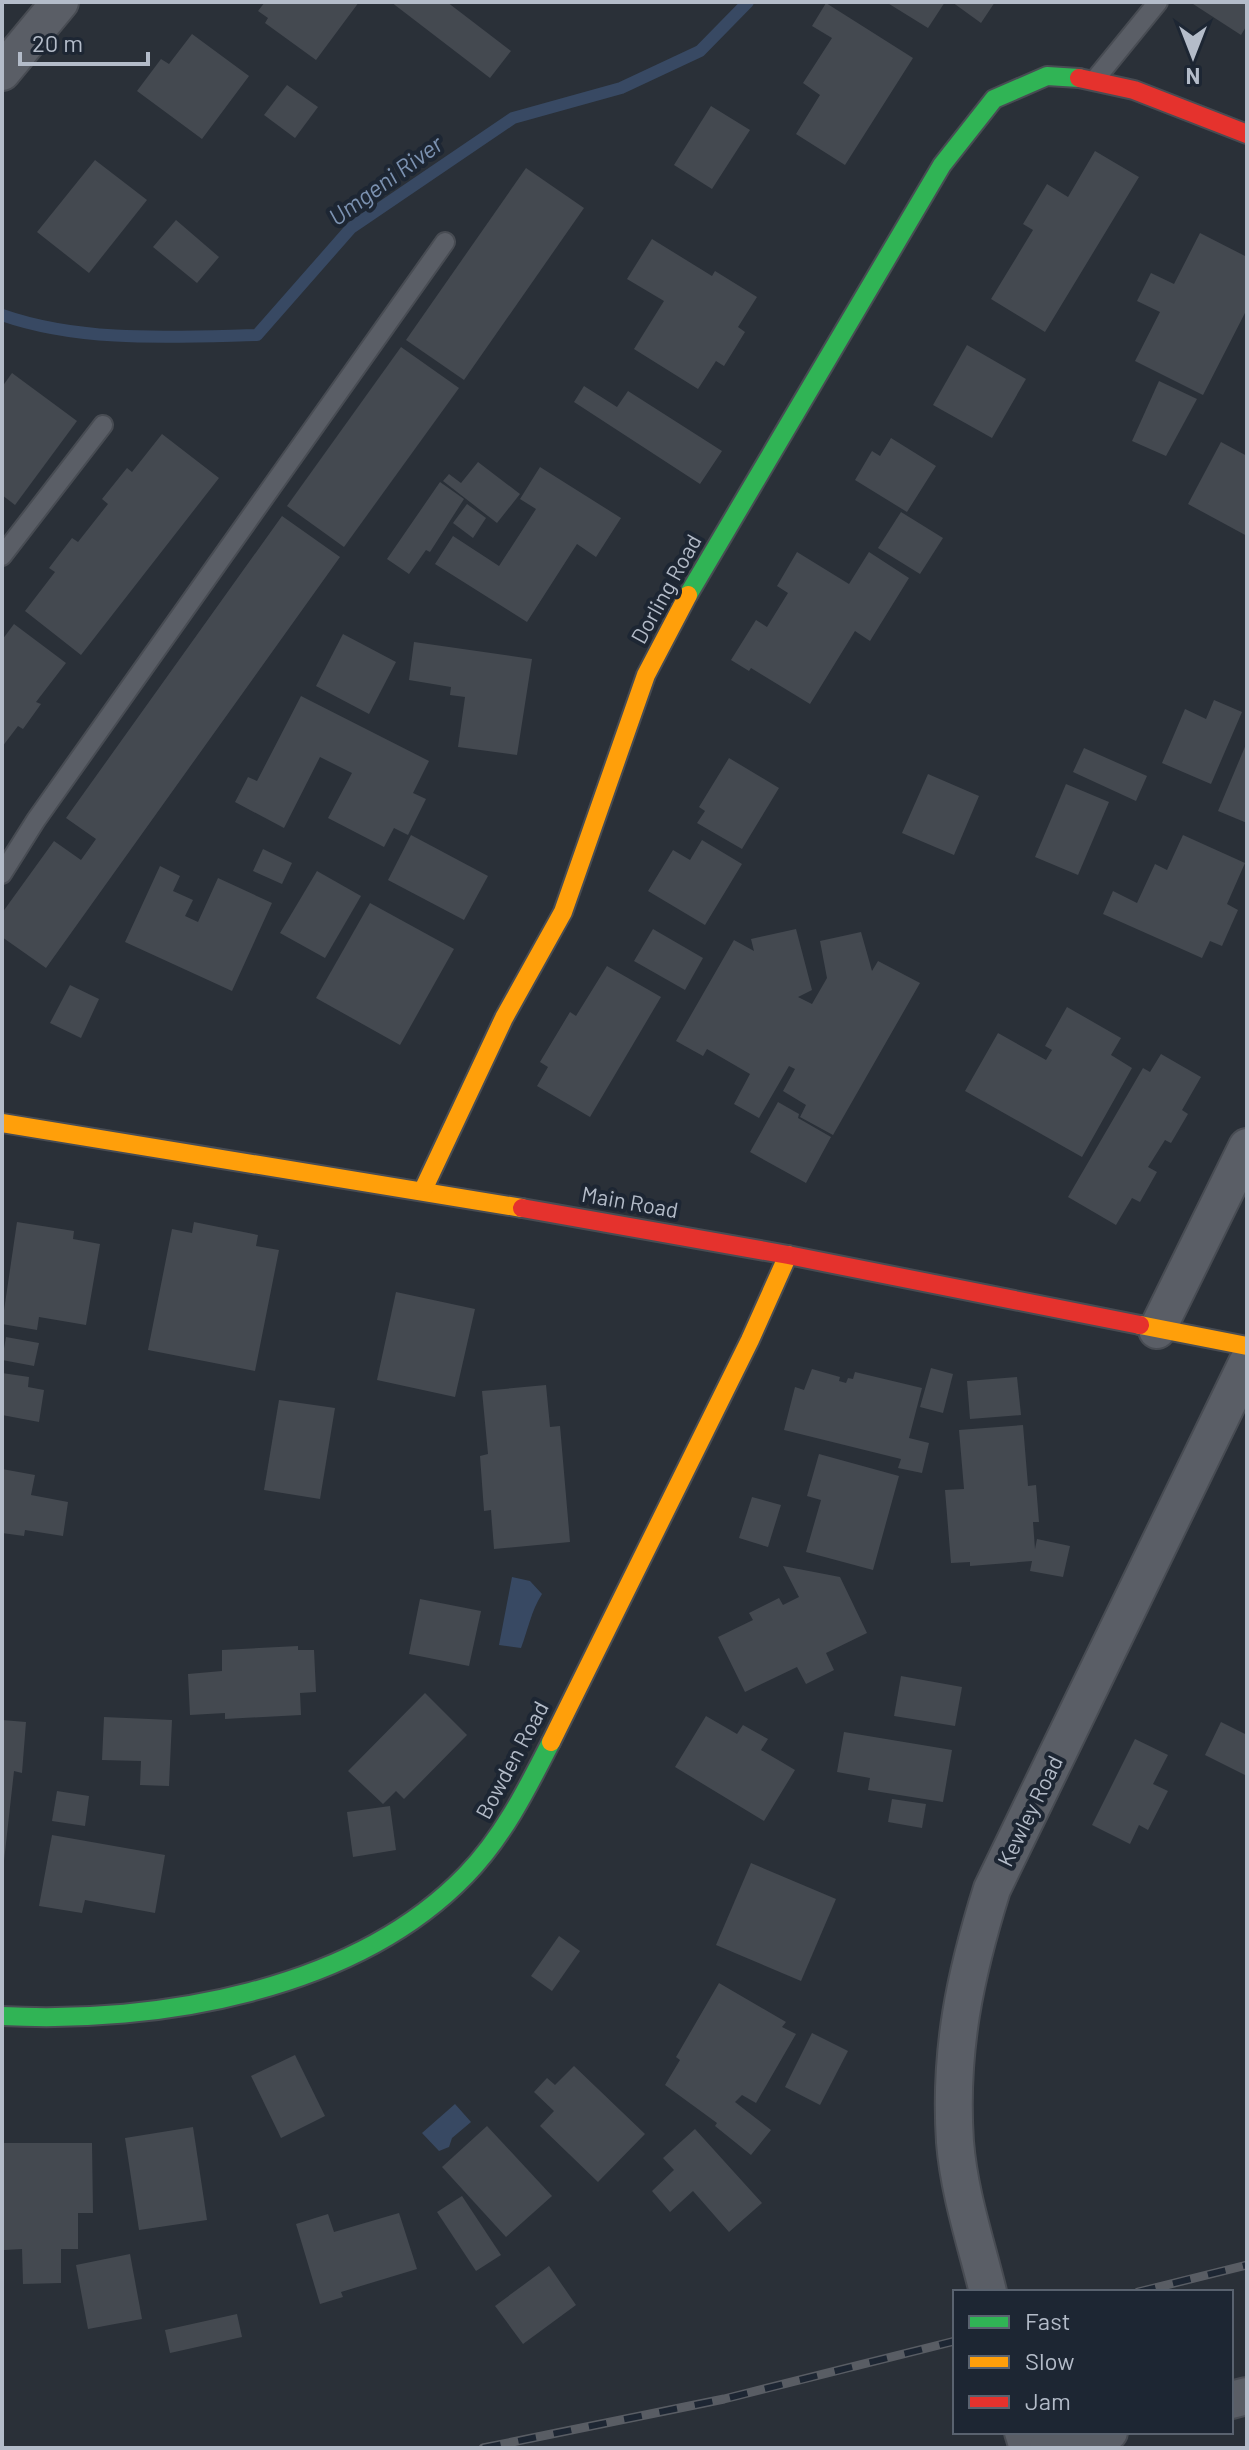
<svg xmlns="http://www.w3.org/2000/svg" width="1249" height="2450" viewBox="0 0 1249 2450" font-family="Barlow,sans-serif">
	<style>
		.water { fill: #384963 }
		.lines { fill: none; stroke-linecap: round; stroke-linejoin: round }
		.stream { stroke: #384963; stroke-width: 12 }
		.building { fill: #444950 }
		.lane-casing { stroke: #484c53; stroke-width: 22 }
		.street-casing { stroke: #484c53; stroke-width: 40 }
		.fast-casing { stroke: #484c53; stroke-width: 22 }
		.slow-casing { stroke: #484c53; stroke-width: 22 }
		.jam-casing { stroke: #484c53; stroke-width: 22 }
		.lane { stroke: #5a5e66; stroke-width: 18 }
		.street { stroke: #5a5e66; stroke-width: 36 }
		.fast { stroke: #30b455; stroke-width: 18 }
		.slow { stroke: #ff9f0a; stroke-width: 18 }
		.jam { stroke: #e5322d; stroke-width: 18 }
		.rail-casing { stroke: #595d64; stroke-width: 9 }
		.rail { stroke: #1d2633; stroke-width: 6; stroke-dasharray: 18; stroke-linecap: butt }
		.labels { text-anchor: middle; stroke-width: 8; stroke-linejoin: round; paint-order: stroke }
		.street-label { font-size: 22px; fill: #b4bcc9; stroke: #1d2633 }
		.water-label { font-size: 24px; font-style: italic; fill: #7c92b1; stroke: #1d2633 }
	</style>
	<rect width="100%" height="100%" fill="#2a3038"/>
	<g class="water">
		<path d="M512,1577L530,1581L542,1594C531,1611 528,1630 521,1648L499,1645Z"/>
		<polygon points="455,2104 471,2122 452,2138 449,2147 439,2151 422,2133"/>
	</g>
	<g class="lines">
		<path class="stream" d="M2,315C82,343 174,337 257,335L351,228L513,118L621,88L700,51L748,2"/>
	</g>
	<g class="building">
		<polygon points="265,2 359,2 316,60 265,23 268,18 258,11"/>
		<polygon points="391,2 447,2 511,51 490,78"/>
		<polygon points="886,2 945,2 928,28"/>
		<polygon points="952,2 995,2 981,23"/>
		<polygon points="1190,2 1247,2 1247,25 1241,35"/>
		<polygon points="826,3 913,58 845,165 796,134 820,95 803,83 832,38 812,26"/>
		<polygon points="192,34 249,76 202,139 137,91 161,59 169,64"/>
		<polygon points="287,85 318,107 295,138 264,115"/>
		<polygon points="711,106 750,130 712,189 674,165"/>
		<polygon points="1095,151 1139,177 1045,332 991,299 1033,230 1023,224 1047,184 1068,197"/>
		<polygon points="95,160 147,200 89,273 37,232"/>
		<polygon points="526,168 584,208 464,380 406,340"/>
		<polygon points="176,220 219,257 197,283 153,247"/>
		<polygon points="1200,233 1247,257 1247,309 1203,395 1135,361 1160,312 1137,301 1151,273 1174,284"/>
		<polygon points="652,239 712,276 715,271 757,297 738,327 745,332 724,366 716,361 698,389 634,349 664,301 627,279"/>
		<polygon points="967,345 1026,379 992,438 933,405"/>
		<polygon points="401,347 459,388 344,547 287,506"/>
		<polygon points="12,373 77,421 15,505 2,495 2,387"/>
		<polygon points="1159,381 1197,399 1166,456 1132,441"/>
		<polygon points="584,386 617,407 628,391 722,451 700,484 574,402"/>
		<polygon points="162,434 219,478 81,655 25,611 55,572 49,568 72,538 78,542 108,504 102,499 127,468 132,472"/>
		<polygon points="891,438 936,466 907,512 855,480 872,451 880,456"/>
		<polygon points="1221,442 1247,456 1247,536 1188,504"/>
		<polygon points="478,462 520,494 497,523 443,481 449,474 461,483"/>
		<polygon points="540,467 621,518 596,557 577,544 527,622 435,564 453,536 499,566 536,509 520,499"/>
		<polygon points="440,482 464,499 430,552 426,550 409,574 387,559"/>
		<polygon points="467,504 486,518 473,538 453,523"/>
		<polygon points="901,512 943,538 920,574 878,548"/>
		<polygon points="282,516 340,557 46,968 2,937 2,913 54,841 81,860 96,839 66,818"/>
		<polygon points="797,552 849,584 869,552 909,578 870,641 855,631 810,704 751,668 749,671 731,660 756,620 767,627 788,593 777,586"/>
		<polygon points="14,624 66,663 36,702 41,704 23,729 18,726 2,747 2,640"/>
		<polygon points="343,634 396,662 369,714 316,686"/>
		<polygon points="414,642 532,659 517,755 458,747 465,697 450,695 451,687 409,680"/>
		<polygon points="301,696 429,761 413,793 426,799 408,835 394,828 384,847 328,818 352,773 320,757 284,828 235,802 248,777 257,781"/>
		<polygon points="1214,700 1242,712 1211,784 1162,763 1185,709 1206,719"/>
		<polygon points="1247,742 1247,823 1218,811"/>
		<polygon points="1084,748 1147,776 1136,801 1073,772"/>
		<polygon points="729,758 779,788 742,849 697,823 705,811 699,807"/>
		<polygon points="928,774 979,796 954,855 902,833"/>
		<polygon points="1066,784 1109,802 1078,875 1035,857"/>
		<polygon points="411,835 488,876 464,920 388,880"/>
		<polygon points="1183,835 1245,863 1227,904 1238,910 1222,946 1210,941 1202,958 1103,914 1113,891 1137,903 1155,864 1167,870"/>
		<polygon points="702,840 742,864 705,925 648,891 673,850 690,860"/>
		<polygon points="263,849 292,863 282,884 253,871"/>
		<polygon points="160,866 180,876 173,891 193,900 185,916 198,922 218,878 272,903 232,991 125,942"/>
		<polygon points="317,871 361,896 325,958 280,933"/>
		<polygon points="370,903 454,949 400,1045 316,998"/>
		<polygon points="653,929 703,958 685,990 634,961"/>
		<polygon points="796,929 812,990 798,997 812,1004 827,978 820,941 861,932 872,971 878,961 920,983 833,1135 800,1117 806,1105 783,1091 795,1069 789,1066 759,1118 734,1104 750,1074 707,1049 703,1056 676,1041 734,940 754,951 751,939"/>
		<polygon points="607,966 661,997 590,1117 537,1086 548,1067 540,1062 570,1012 576,1016"/>
		<polygon points="70,985 99,999 81,1038 50,1023"/>
		<polygon points="1067,1007 1121,1038 1111,1055 1132,1068 1082,1157 965,1091 998,1033 1046,1060 1052,1050 1045,1046"/>
		<polygon points="1161,1054 1201,1077 1182,1110 1188,1114 1171,1143 1165,1140 1148,1167 1157,1172 1140,1202 1132,1198 1116,1225 1068,1197 1143,1068 1150,1072"/>
		<polygon points="778,1102 799,1114 798,1118 831,1137 806,1183 750,1152"/>
		<polygon points="17,1222 74,1231 73,1239 100,1244 86,1325 39,1317 37,1330 2,1324"/>
		<polygon points="194,1222 258,1235 256,1246 279,1250 255,1371 148,1350 172,1229 192,1233"/>
		<polygon points="396,1292 475,1309 455,1397 377,1380"/>
		<polygon points="6,1337 39,1343 34,1366 2,1360"/>
		<polygon points="931,1368 953,1374 943,1413 920,1407"/>
		<polygon points="812,1369 840,1377 839,1381 846,1383 848,1378 853,1379 855,1372 922,1388 909,1438 929,1443 922,1473 898,1468 901,1459 784,1430 795,1387 804,1390"/>
		<polygon points="2,1373 29,1377 28,1387 44,1390 39,1422 2,1415"/>
		<polygon points="1017,1377 1021,1415 970,1419 967,1381"/>
		<polygon points="546,1385 550,1427 560,1426 570,1542 494,1549 491,1510 484,1511 480,1456 488,1454 482,1391"/>
		<polygon points="279,1400 335,1408 320,1499 264,1490"/>
		<polygon points="1023,1425 1028,1486 1036,1485 1039,1522 1033,1522 1035,1549 1037,1539 1070,1546 1063,1577 1030,1571 1032,1561 970,1566 970,1562 951,1563 945,1490 964,1489 959,1430"/>
		<polygon points="819,1454 899,1476 873,1570 806,1552 821,1500 807,1496"/>
		<polygon points="2,1469 35,1475 31,1495 68,1502 63,1536 25,1530 24,1536 2,1533"/>
		<polygon points="752,1497 781,1505 768,1547 739,1538"/>
		<polygon points="783,1566 840,1577 867,1633 826,1653 834,1670 806,1684 797,1667 745,1692 718,1637 753,1620 749,1613 779,1598 783,1605 799,1597"/>
		<polygon points="420,1599 481,1611 469,1666 409,1654"/>
		<polygon points="298,1646 298,1650 314,1650 316,1692 300,1693 301,1715 225,1719 225,1713 190,1715 188,1674 222,1671 222,1650"/>
		<polygon points="901,1676 962,1687 955,1726 894,1716"/>
		<polygon points="425,1693 467,1735 404,1799 396,1791 383,1804 348,1771"/>
		<polygon points="706,1716 737,1734 743,1725 768,1739 761,1750 795,1770 764,1821 675,1767"/>
		<polygon points="104,1717 172,1720 169,1786 140,1785 141,1761 102,1760"/>
		<polygon points="2,1720 26,1722 22,1773 14,1771 4,1861"/>
		<polygon points="1221,1722 1247,1735 1247,1776 1205,1755"/>
		<polygon points="844,1732 952,1750 943,1802 868,1790 870,1778 837,1772"/>
		<polygon points="1135,1739 1168,1755 1153,1784 1168,1791 1148,1830 1139,1825 1130,1844 1092,1825"/>
		<polygon points="57,1791 89,1796 85,1826 52,1821"/>
		<polygon points="892,1799 926,1804 922,1828 888,1822"/>
		<polygon points="390,1806 396,1850 353,1857 347,1812"/>
		<polygon points="52,1835 165,1855 155,1913 85,1900 82,1913 39,1906"/>
		<polygon points="751,1863 836,1899 801,1981 716,1945"/>
		<polygon points="559,1936 580,1951 552,1991 531,1976"/>
		<polygon points="719,1983 786,2022 782,2027 796,2034 756,2103 742,2095 735,2102 771,2130 751,2155 715,2126 717,2123 665,2085 680,2060 676,2057"/>
		<polygon points="812,2033 848,2051 820,2105 785,2087"/>
		<polygon points="295,2055 325,2116 281,2138 251,2076"/>
		<polygon points="574,2066 645,2134 598,2182 540,2126 554,2111 534,2092 547,2078 555,2085"/>
		<polygon points="487,2126 552,2196 506,2237 442,2167"/>
		<polygon points="193,2127 207,2220 139,2230 125,2138"/>
		<polygon points="695,2129 762,2203 729,2232 693,2191 670,2212 652,2191 674,2170 663,2158"/>
		<polygon points="4,2143 92,2143 93,2213 78,2213 78,2249 61,2249 61,2283 23,2284 22,2249 4,2250"/>
		<polygon points="462,2196 501,2255 476,2271 437,2212"/>
		<polygon points="399,2213 417,2269 341,2292 343,2297 320,2304 296,2224 328,2214 334,2232"/>
		<polygon points="130,2254 142,2319 88,2329 76,2265"/>
		<polygon points="549,2266 576,2305 523,2344 495,2306"/>
		<polygon points="237,2314 242,2337 170,2353 165,2330"/>
	</g>
	<g class="lines">
		<defs>
			<g id="lane">
				<polyline points="1097,77 1158,2"/>
				<polyline points="2,556 103,425"/>
				<polyline points="2,874 36,820 445,242"/>
			</g>
			<g id="street">
				<polyline points="2,72 60,2"/>
				<polyline points="1157,1330 1247,1147"/>
				<path d="M988,2292C976,2243 959,2193 955,2142C949,2051 965,1975 992,1889L1247,1363"/>
				<polyline points="1231,2400 1247,2396"/>
				<polyline points="1023,2432 1028,2448"/>
				<polyline points="1048,2448 1109,2432"/>
			</g>
			<g id="fast">
				<polyline points="688,595 942,165 994,99 1047,76 1079,78"/>
				<path d="M2,2016C157,2024 354,1991 466,1875C503,1837 527,1789 551,1742"/>
			</g>
			<g id="slow">
				<polyline points="2,1123 522,1208"/>
				<polyline points="423,1190 504,1018 563,912 646,675 688,595"/>
				<polyline points="1140,1325 1247,1346"/>
				<polyline points="551,1742 750,1340 788,1255"/>
			</g>
			<g id="jam">
				<polyline points="1079,78 1134,90 1247,134"/>
				<polyline points="522,1208 788,1255 1140,1325"/>
			</g>
		</defs>
		<use href="#lane" class="lane-casing"/>
		<use href="#street" class="street-casing"/>
		<use href="#fast" class="fast-casing"/>
		<use href="#slow" class="slow-casing"/>
		<use href="#jam" class="jam-casing"/>
		<use href="#lane" class="lane"/>
		<use href="#street" class="street"/>
		<use href="#fast" class="fast"/>
		<use href="#slow" class="slow"/>
		<use href="#jam" class="jam"/>
		<defs>
			<g id="rail">
				<polyline points="1138,2292 1247,2265"/>
				<polyline points="483,2448 724,2399 955,2341"/>
			</g>
		</defs>
		<use href="#rail" class="rail-casing"/>
		<use href="#rail" class="rail"/>
	</g>
	<g class="labels">
		<g class="street-label">
			<text transform="translate(666 589) rotate(-61)" y="8">Dorling Road</text>
			<text transform="translate(630 1202) rotate(10)" y="8">Main Road</text>
			<text transform="translate(512 1760) rotate(-62)" y="8">Bowden Road</text>
			<text transform="translate(1030 1811) rotate(-64)" y="8">Kewley Road</text>
		</g>
		<g class="water-label">
			<text transform="translate(386 181) rotate(-36)" y="8">Umgeni River</text>
		</g>
	</g>
	<rect width="1249" height="2450" fill="none" stroke="#b4bcc9" stroke-width="8"/>
	<rect x="953" y="2290" width="280" height="144" fill="#1d2633" stroke="#59626f" stroke-width="2"/>
	<rect x="969" y="2316" width="40" height="12" fill="#30b455" stroke="#59626f" stroke-width="2"/>
	<text x="1025" y="2330" font-size="24" fill="#b4bcc9">Fast</text>
	<rect x="969" y="2356" width="40" height="12" fill="#ff9f0a" stroke="#59626f" stroke-width="2"/>
	<text x="1025" y="2370" font-size="24" fill="#b4bcc9">Slow</text>
	<rect x="969" y="2396" width="40" height="12" fill="#e5322d" stroke="#59626f" stroke-width="2"/>
	<text x="1025" y="2410" font-size="24" fill="#b4bcc9">Jam</text>
	<g transform="translate(1193 56) rotate(180)" stroke="#1d2633" stroke-width="6" paint-order="stroke">
	<path d="M0-6L14 30L0 20L-14 30Z" fill="#b4bcc9"/>
	<text y="-12" font-size="22" font-weight="bold" text-anchor="middle" fill="#b4bcc9">N</text>
	</g>
	<path d="M20 52v12h128v-12" fill="none" stroke="#b4bcc9" stroke-width="4"/>
	<text x="32" y="52" font-size="24" fill="#b4bcc9" stroke="#1d2633" stroke-width="6" paint-order="stroke">20 m</text>
</svg>
